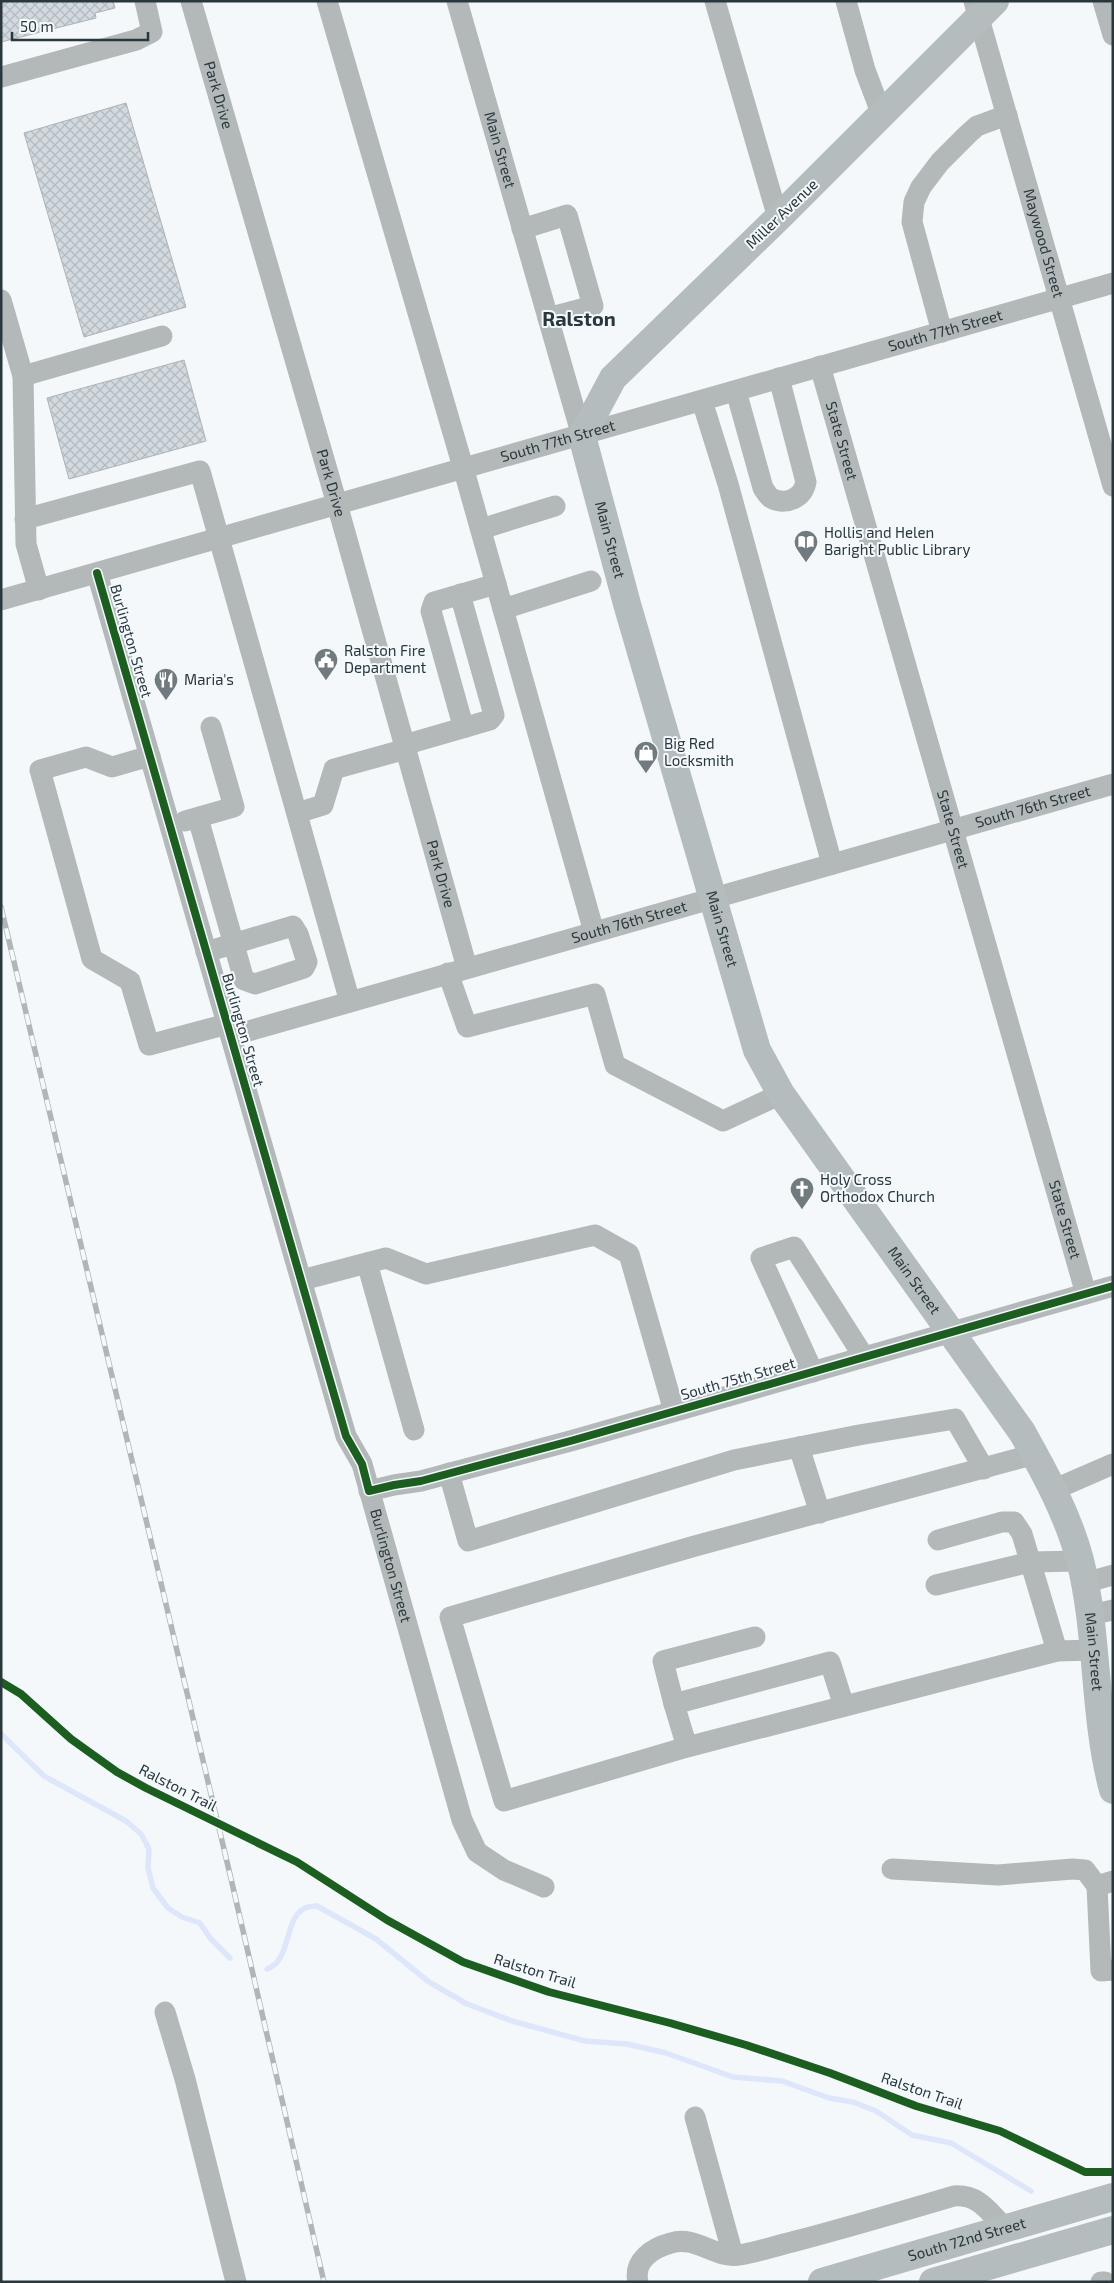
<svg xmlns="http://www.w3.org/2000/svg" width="1114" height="2283" viewBox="0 0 1114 2283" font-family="'Exo 2',sans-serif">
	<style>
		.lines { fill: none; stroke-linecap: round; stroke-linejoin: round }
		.stream { stroke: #dee6fb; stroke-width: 5.5 }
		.building { fill: url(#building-cross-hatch); stroke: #aeb3b7 }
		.minor { stroke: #b3b8b9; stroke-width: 21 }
		.major { stroke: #b4bcbd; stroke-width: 28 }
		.rail-casing { stroke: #b0b5b6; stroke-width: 5.5 }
		.rail { stroke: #f3f9fc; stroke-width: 4; stroke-dasharray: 11; stroke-linecap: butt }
		.cycleway-casing { stroke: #f3f9fc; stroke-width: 11 }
		.cycleway { stroke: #1b5e20; stroke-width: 8 }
		.labels { text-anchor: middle; stroke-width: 4; stroke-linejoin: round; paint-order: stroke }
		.street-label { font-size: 15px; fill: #2a373d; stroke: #f3f9fc }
		.poi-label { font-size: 15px; fill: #2a373d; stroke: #f3f9fc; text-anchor: start }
		.district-label { font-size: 20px; font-weight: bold; fill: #2a373d; stroke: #f3f9fc }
	</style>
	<defs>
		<pattern id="building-cross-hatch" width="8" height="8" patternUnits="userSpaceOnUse" patternTransform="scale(1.25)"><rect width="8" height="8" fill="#d2d9df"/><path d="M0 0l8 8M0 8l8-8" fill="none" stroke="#b4bbc0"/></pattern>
	</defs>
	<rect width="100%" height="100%" fill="#f5f8fa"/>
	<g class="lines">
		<g class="stream">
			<polyline points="1,1734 44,1776 126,1821 141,1834 149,1849 148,1868 153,1888 168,1908 182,1917 200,1923 210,1938 230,1958"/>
			<path d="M267,1969C296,1959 280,1904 317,1906L376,1939L429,1982L467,2004L512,2021L585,2041L627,2044L666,2053L733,2077L782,2081L829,2098L853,2102L876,2111L912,2135L951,2143L1031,2191"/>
		</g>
	</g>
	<g class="building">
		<polygon points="1,1 113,1 115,8 95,13 96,18 1,42"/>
		<polygon points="126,103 186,307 84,337 24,133"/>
		<polygon points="184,360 206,441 69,479 47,398"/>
	</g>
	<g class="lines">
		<g class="minor">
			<path id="s1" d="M191,1L337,504L467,968"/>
			<polyline points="327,1 463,467 594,932"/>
			<path id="s2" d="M457,1L582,436"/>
			<polyline points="715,1 778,218"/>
			<polyline points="846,1 865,70 882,115"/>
			<path id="s3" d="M974,1L1113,486"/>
			<polyline points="1103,1 1113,35"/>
			<polyline points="1,77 136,40 152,32 145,1"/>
			<polyline points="522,229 567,215 593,306 548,318"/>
			<polyline points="1,300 23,376 26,544 39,590"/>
			<polyline points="942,332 912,222 914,202 921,187 940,162 968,134 977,126 1007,115"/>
			<path id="s4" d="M820,366L1086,1294"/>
			<polyline points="23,376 162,336"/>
			<path d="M736,391L763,488C765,491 768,496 771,498C786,506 803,498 806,482L779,378"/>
			<polyline points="702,401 728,484 832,864"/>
			<polyline points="25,519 200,471 350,1002"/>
			<polyline points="481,529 555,506"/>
			<path id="s5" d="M97,573L346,1436L362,1464L462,1820L477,1852L504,1870L544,1887"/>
			<polyline points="460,594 494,715 490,720 466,727 462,722 431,611 434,602 496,584"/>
			<path id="s6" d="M1,600L1113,283"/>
			<polyline points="503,609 591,581"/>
			<polyline points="404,745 466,727"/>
			<polyline points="150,756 112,767 86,757 40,770 92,959 130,981 149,1045 227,1024"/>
			<polyline points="297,813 323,805 334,769 406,749"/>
			<polyline points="198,818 244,980 255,984 304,968 307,962 298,934 293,926 206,952"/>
			<polyline points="185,821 234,807 211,727"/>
			<polyline points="448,973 467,1027 595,994 615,1065 723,1121 781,1094"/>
			<path id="s7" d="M231,1036L1113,784"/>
			<polyline points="367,1263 414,1430"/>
			<polyline points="302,1280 386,1258 426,1274 595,1235 629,1254 674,1411"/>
			<polyline points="813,1372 761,1258 794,1247 864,1357"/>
			<polyline points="799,1447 820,1513"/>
			<polyline points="1035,1454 695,1546 450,1617 504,1801 687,1747 1057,1651 1093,1650"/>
			<polyline points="449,1473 468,1541 734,1460 859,1435 955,1419 984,1469"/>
			<polyline points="1053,1490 1113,1464"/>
			<polyline points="369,1491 394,1485 421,1481 574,1440 1113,1286"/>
			<polyline points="938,1540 1002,1522 1014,1522 1022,1534 1057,1651"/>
			<polyline points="1084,1583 1113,1575"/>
			<polyline points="936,1585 1030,1562 1080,1561"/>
			<polyline points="1090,1615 1113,1610"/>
			<polyline points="674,1704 663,1661 755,1637"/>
			<polyline points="687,1747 674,1704 830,1662 844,1706"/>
			<polyline points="892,1869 998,1875 1073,1869 1085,1870 1097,1886"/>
			<polyline points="1113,1881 1097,1886 1101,1971 1113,1970"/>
			<polyline points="165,2012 185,2079 236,2282"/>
			<polyline points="695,2117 733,2255"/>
			<path d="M638,2282C633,2261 652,2248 671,2243C696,2235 715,2259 740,2255C758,2252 775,2246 792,2242C846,2228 900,2212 954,2196C979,2194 989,2212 1006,2229"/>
			<polyline points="1101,2282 1105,2282"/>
		</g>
		<g class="major">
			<path id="s8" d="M995,1L778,218L613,378L582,436L627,604L757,1050L781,1094L1022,1432C1045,1473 1068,1515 1080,1560C1099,1636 1093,1715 1113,1790"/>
			<path id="s9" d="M822,2282L1113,2197"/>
			<polyline points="933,2282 1113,2230"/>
		</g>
		<defs>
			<polyline id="rail" points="1,907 232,1883 324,2282"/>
		</defs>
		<use href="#rail" class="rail-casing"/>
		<use href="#rail" class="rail"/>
		<defs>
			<g id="cycleway">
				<polyline points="97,573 346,1436 362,1464 369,1491 394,1485 421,1481 574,1440 1113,1286"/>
				<polyline points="1,1682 21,1694 71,1739 117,1772 146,1788 297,1862 387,1920 463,1962 549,1992 670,2023 746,2045 830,2073 916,2106 1000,2131 1085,2172 1113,2172"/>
			</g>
		</defs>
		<use href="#cycleway" class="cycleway-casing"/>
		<use href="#cycleway" class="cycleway"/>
	</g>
	<defs>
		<symbol id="library-pin" viewBox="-11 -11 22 30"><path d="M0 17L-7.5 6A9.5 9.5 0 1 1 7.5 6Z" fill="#717b7f" stroke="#f3f9fc"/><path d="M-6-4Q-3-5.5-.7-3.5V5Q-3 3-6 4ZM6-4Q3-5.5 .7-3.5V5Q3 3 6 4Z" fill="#fff"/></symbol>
		<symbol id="civic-pin" viewBox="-11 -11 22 30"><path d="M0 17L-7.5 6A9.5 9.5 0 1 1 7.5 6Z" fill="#717b7f" stroke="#f3f9fc"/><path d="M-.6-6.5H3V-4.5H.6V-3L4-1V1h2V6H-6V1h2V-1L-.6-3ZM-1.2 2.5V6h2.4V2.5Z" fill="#fff"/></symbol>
		<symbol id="restaurant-pin" viewBox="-11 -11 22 30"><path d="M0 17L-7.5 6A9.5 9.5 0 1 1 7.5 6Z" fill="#717b7f" stroke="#f3f9fc"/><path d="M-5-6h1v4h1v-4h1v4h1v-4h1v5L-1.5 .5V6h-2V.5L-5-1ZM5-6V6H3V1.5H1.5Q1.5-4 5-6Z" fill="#fff"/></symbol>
		<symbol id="shop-pin" viewBox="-11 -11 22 30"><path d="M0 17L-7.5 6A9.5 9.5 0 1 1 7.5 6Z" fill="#717b7f" stroke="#f3f9fc"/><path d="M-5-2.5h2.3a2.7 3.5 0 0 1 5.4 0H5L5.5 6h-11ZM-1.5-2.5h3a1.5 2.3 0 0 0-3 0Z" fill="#fff"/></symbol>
		<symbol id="church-pin" viewBox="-11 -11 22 30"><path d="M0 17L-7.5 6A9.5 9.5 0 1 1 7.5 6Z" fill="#717b7f" stroke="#f3f9fc"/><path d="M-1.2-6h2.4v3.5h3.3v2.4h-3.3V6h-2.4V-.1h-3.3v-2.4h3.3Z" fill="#fff"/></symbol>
	</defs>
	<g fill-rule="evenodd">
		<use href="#library-pin" x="792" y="528" width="28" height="38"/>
		<use href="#civic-pin" x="312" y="646" width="28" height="38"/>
		<use href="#restaurant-pin" x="152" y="666" width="28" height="38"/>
		<use href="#shop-pin" x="632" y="739" width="28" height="38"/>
		<use href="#church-pin" x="788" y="1175" width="28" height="38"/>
	</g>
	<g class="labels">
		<g class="street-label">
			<text dy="5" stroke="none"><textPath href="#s1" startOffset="98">Park Drive</textPath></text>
			<text dy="5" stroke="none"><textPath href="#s2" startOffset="155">Main Street</textPath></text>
			<text transform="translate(782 214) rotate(-44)" y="5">Miller Avenue</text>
			<text dy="5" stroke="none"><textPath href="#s3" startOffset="252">Maywood Street</textPath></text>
			<text dy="5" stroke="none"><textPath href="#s6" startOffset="982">South 77th Street</textPath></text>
			<text dy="5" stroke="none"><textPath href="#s4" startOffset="78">State Street</textPath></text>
			<text dy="5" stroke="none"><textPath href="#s6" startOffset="579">South 77th Street</textPath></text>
			<text dy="5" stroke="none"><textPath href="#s1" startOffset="502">Park Drive</textPath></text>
			<text dy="5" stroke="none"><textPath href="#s8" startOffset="710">Main Street</textPath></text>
			<text transform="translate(131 641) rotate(74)" y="5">Burlington Street</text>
			<text dy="5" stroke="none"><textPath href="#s7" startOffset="834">South 76th Street</textPath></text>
			<text dy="5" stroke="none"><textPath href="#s4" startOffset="482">State Street</textPath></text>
			<text dy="5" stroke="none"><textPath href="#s1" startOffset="908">Park Drive</textPath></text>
			<text dy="5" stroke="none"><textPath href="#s7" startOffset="414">South 76th Street</textPath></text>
			<text dy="5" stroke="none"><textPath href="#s8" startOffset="1115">Main Street</textPath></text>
			<text transform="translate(243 1030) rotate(74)" y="5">Burlington Street</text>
			<text dy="5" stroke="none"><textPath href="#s4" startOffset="888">State Street</textPath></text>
			<text dy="5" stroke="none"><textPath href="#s8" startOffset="1520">Main Street</textPath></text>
			<text transform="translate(738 1379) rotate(-16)" y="5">South 75th Street</text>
			<text dy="5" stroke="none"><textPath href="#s5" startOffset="1036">Burlington Street</textPath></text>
			<text dy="5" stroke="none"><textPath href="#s8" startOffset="1940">Main Street</textPath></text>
			<text transform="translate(178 1788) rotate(27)" y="5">Ralston Trail</text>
			<text transform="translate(535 1971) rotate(17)" y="5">Ralston Trail</text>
			<text transform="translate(922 2091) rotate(19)" y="5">Ralston Trail</text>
			<text dy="5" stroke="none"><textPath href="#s9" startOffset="151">South 72nd Street</textPath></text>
		</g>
		<g class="poi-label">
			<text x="824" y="538">Hollis and Helen<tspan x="824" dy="17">Baright Public Library</tspan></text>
			<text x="344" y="656">Ralston Fire<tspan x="344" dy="17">Department</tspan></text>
			<text x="184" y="685">Maria's</text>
			<text x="664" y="749">Big Red<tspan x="664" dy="17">Locksmith</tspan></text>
			<text x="820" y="1185">Holy Cross<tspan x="820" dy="17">Orthodox Church</tspan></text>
		</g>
		<g class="district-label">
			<text x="579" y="326">Ralston</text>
		</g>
	</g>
	<rect width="1114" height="2283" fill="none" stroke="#2a373d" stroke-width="5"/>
	<path d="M12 32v8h136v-8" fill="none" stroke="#2a373d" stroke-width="2.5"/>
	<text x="20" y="32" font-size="15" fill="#2a373d" stroke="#f3f9fc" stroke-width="4" paint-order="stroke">50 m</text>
</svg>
